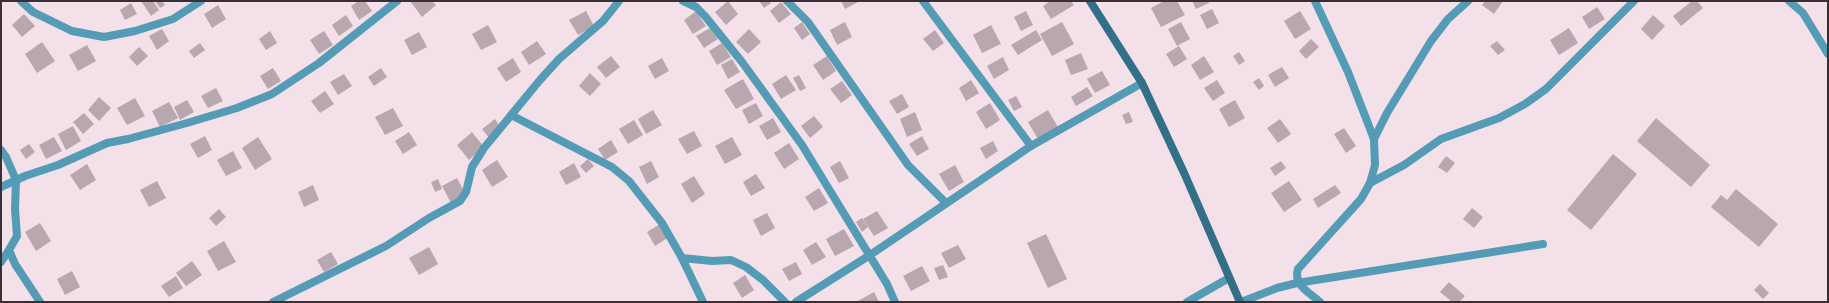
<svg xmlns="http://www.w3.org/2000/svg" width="1829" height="303" viewBox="0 0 1829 303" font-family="'Golos Text',sans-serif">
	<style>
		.building { fill: #b9a7af }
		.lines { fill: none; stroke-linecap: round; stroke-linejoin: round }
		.street { stroke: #549bb6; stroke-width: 8 }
		.secondary { stroke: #317087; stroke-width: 8 }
	</style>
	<rect width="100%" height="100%" fill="#f3e0e9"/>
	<g class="building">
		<polygon points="141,1 153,1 159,10 151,16"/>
		<polygon points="155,1 162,1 165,5 160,8"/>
		<polygon points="359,1 365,1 372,11 359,20 351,6"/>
		<polygon points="410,1 432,1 436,5 422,17"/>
		<polygon points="728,1 738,14 726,25 715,12"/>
		<polygon points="759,1 770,1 771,3 764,8"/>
		<polygon points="841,1 860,1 845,9"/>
		<polygon points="1050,1 1071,1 1074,5 1051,19 1043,6"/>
		<polygon points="1164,1 1177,1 1185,15 1161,27 1151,8"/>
		<polygon points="1192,1 1208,1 1209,3 1196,9"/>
		<polygon points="1485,1 1503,1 1494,14 1482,5"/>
		<polygon points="1692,1 1697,1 1703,8 1681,26 1673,16"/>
		<polygon points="781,2 791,14 779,23 770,11"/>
		<polygon points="131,3 137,14 125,20 120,10"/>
		<polygon points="218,5 226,19 212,28 204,14"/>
		<polygon points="1597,7 1605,19 1589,29 1582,17"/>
		<polygon points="1212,9 1219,23 1207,29 1200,15"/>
		<polygon points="586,11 594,26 578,35 569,20"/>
		<polygon points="696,11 706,26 693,34 684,20"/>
		<polygon points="1026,11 1033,25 1021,31 1014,17"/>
		<polygon points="1300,11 1311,29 1295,39 1284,21"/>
		<polygon points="24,14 35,26 22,37 12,25"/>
		<polygon points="346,15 353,26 339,36 332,25"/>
		<polygon points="1653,15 1665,26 1652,40 1641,29"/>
		<polygon points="802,22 810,34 802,40 794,28"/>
		<polygon points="845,22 852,37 837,45 830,30"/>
		<polygon points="1062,22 1074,44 1052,56 1040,34"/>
		<polygon points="1181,22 1190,39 1177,46 1168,29"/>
		<polygon points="488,25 497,42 481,50 472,34"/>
		<polygon points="991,25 1001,44 982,53 973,35"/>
		<polygon points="710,28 718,39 704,48 696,36"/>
		<polygon points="1569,28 1578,43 1559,55 1550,40"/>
		<polygon points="162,29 169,41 157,50 149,36"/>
		<polygon points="749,29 761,42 748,54 736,42"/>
		<polygon points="935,30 944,43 933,51 923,39"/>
		<polygon points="1036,30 1042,40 1018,55 1011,45"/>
		<polygon points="270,31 277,43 266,50 259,39"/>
		<polygon points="324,31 333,45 319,54 310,40"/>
		<polygon points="419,32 427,47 412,55 404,40"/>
		<polygon points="1311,39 1319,47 1306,59 1299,51"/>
		<polygon points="537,41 546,54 529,65 521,52"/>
		<polygon points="1497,41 1505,50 1498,55 1490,46"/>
		<polygon points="42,42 55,61 37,73 25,54"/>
		<polygon points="200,43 205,50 194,58 189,51"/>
		<polygon points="722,43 731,57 717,65 709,51"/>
		<polygon points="87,45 96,61 78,71 69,55"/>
		<polygon points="1179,46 1187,59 1174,67 1166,54"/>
		<polygon points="139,47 148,56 137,66 129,57"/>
		<polygon points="1239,52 1245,61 1239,65 1233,56"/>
		<polygon points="1081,53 1088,69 1071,75 1065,60"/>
		<polygon points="611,56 620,67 606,78 597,67"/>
		<polygon points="827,56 836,71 823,80 813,65"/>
		<polygon points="1204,56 1214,72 1200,80 1191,65"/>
		<polygon points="1003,57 1009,70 994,79 987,66"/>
		<polygon points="513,58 521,72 506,82 497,68"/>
		<polygon points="662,58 669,71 655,79 648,66"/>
		<polygon points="732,59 740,72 728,79 721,65"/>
		<polygon points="1282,67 1289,78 1275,87 1268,75"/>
		<polygon points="273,68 281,81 268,89 260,76"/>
		<polygon points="381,68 387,77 374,86 368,77"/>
		<polygon points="1102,71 1110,85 1095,93 1087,79"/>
		<polygon points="590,73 601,84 590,96 579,86"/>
		<polygon points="344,74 352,86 338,95 330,82"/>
		<polygon points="786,75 796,90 781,99 772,84"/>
		<polygon points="799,75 806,88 800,91 793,78"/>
		<polygon points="1259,78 1264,86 1259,90 1253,82"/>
		<polygon points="743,79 754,99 736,109 724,90"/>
		<polygon points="971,80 979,93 966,101 959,88"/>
		<polygon points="1217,80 1225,93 1213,101 1204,88"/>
		<polygon points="842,81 852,95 841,103 830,89"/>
		<polygon points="1087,87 1093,96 1076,106 1071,97"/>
		<polygon points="216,88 223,101 208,108 201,96"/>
		<polygon points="325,91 334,104 320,113 311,101"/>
		<polygon points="902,94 909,107 897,114 889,101"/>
		<polygon points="1016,96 1022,107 1014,111 1008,100"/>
		<polygon points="99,97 111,108 99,121 88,110"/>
		<polygon points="135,98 145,116 127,125 117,108"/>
		<polygon points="187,100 194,112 180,120 174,107"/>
		<polygon points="1235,100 1245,118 1229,127 1219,109"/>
		<polygon points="169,102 178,118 160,127 152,111"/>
		<polygon points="756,103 763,116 749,124 742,110"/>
		<polygon points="990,103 1000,120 986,129 976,112"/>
		<polygon points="393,108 403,126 385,135 375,117"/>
		<polygon points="653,110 662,125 646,134 638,119"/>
		<polygon points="1048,110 1058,127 1038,139 1028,122"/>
		<polygon points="915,112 922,130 907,137 900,119"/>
		<polygon points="1129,112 1133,122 1126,124 1122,115"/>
		<polygon points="84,113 94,124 83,134 73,122"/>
		<polygon points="814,116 823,127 810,138 801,126"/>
		<polygon points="773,118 781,132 767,140 759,126"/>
		<polygon points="1656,118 1710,165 1691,187 1637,141"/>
		<polygon points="495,119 502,130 490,139 482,129"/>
		<polygon points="1280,119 1291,134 1278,143 1267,128"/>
		<polygon points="634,120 643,135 628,144 619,129"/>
		<polygon points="73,126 81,141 66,150 58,134"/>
		<polygon points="1344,128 1356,146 1346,153 1334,134"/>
		<polygon points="694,131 702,146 687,154 678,139"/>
		<polygon points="409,132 417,145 403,154 395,141"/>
		<polygon points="472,132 484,147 469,160 457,145"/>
		<polygon points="205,136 212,150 198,158 190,144"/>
		<polygon points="922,136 929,149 917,156 909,144"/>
		<polygon points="54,137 62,151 46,159 39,145"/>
		<polygon points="258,137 272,159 255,170 242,148"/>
		<polygon points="732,137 742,155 725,164 715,146"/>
		<polygon points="611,140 618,152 605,160 598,149"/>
		<polygon points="993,141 998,151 986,159 980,148"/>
		<polygon points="789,143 799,159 784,169 774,153"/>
		<polygon points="29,144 35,152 26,159 20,150"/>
		<polygon points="233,151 242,168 226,176 217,160"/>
		<polygon points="1613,154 1637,174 1591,230 1567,210"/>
		<polygon points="1446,156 1455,163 1447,173 1438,167"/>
		<polygon points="588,159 594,166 586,173 580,166"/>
		<polygon points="497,160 508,177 492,187 482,170"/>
		<polygon points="651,161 659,177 647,184 639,167"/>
		<polygon points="840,161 849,178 839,183 830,167"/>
		<polygon points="1281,161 1286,168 1275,176 1270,168"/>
		<polygon points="574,163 581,177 566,185 559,172"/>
		<polygon points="87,164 96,180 80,190 70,175"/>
		<polygon points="955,165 964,182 949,191 939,174"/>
		<polygon points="756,174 765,188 751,196 743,182"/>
		<polygon points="694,176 705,194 692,203 681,184"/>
		<polygon points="457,178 466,195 451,203 442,186"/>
		<polygon points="438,179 442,189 435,192 431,182"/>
		<polygon points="157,181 166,198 149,207 140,190"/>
		<polygon points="1289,181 1302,200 1284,212 1271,193"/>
		<polygon points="313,185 319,200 304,207 298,192"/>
		<polygon points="1335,185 1341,193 1318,208 1313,199"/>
		<polygon points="819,188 828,203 814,211 805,197"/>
		<polygon points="1736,189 1778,224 1759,247 1711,207 1721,195 1727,200"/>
		<polygon points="1472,208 1483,217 1474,228 1463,219"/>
		<polygon points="219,209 226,217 216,226 209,218"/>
		<polygon points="877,211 888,228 874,236 863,219"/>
		<polygon points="767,213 775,228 761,236 753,220"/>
		<polygon points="862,218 868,227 862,232 856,222"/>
		<polygon points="40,223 51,241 36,251 25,232"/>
		<polygon points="660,224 669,237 655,246 647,232"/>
		<polygon points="844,229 854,246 835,256 826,239"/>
		<polygon points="1046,234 1067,279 1048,288 1027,243"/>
		<polygon points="224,241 236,262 218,271 207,251"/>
		<polygon points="816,242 826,257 812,265 803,250"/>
		<polygon points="958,245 966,259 949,268 941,253"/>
		<polygon points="429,247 438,264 419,275 409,258"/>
		<polygon points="331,252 338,264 324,272 317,260"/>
		<polygon points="192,261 202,275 186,286 176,273"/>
		<polygon points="796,262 802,274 789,281 782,269"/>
		<polygon points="943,265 948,277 939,280 934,268"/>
		<polygon points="922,266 930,281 911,291 903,276"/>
		<polygon points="72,271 80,287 65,295 57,279"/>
		<polygon points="745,275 754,290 742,298 733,283"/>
		<polygon points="176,276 183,288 169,297 161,286"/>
		<polygon points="1449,282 1465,296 1459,302 1452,302 1440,292"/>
		<polygon points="1760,284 1769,293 1763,299 1754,290"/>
		<polygon points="874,292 879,302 856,302"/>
	</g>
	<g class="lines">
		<g class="street">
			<polyline points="21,1 33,12 72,31 104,37 135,31 173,19 201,1"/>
			<polyline points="683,1 696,7 705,16 742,62 802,145 887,284 895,302"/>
			<polyline points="787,1 808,22 908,165 946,203"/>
			<polyline points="923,1 1031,146"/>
			<path d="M1315,1L1348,72L1374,139L1375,165L1370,183L1361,199L1298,269C1293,285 1309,292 1320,302"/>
			<polyline points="1789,1 1803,13 1828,54"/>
			<polyline points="511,115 612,167 629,181 662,223 682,258 703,302"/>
			<polyline points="1374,139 1387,113 1431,41 1448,19 1468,1"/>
			<polyline points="1,150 6,157 16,180 15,209 17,236 9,250 15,264 40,302"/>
			<polyline points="1370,183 1404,165 1441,139 1499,118 1525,104 1546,89 1634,1"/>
			<polyline points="1,187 25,176 58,165 107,143 128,139 187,123 237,108 272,94 319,63 397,1"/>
			<polyline points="682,258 712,261 731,260 746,267 763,280 785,302"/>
			<polyline points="1,262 9,250"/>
			<polyline points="273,302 386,246 429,218 460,201 466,192 472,167 484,148 540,80 559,59 603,21 619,1"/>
			<polyline points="796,302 870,255 1031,146 1142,83"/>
			<polyline points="1187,302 1229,278"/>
			<polyline points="1241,302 1277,288 1297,283 1543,244"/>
		</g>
		<polyline class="secondary" points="1090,1 1142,83 1185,175 1240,302"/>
	</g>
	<rect width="1829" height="303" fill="none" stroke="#383034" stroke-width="4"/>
</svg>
